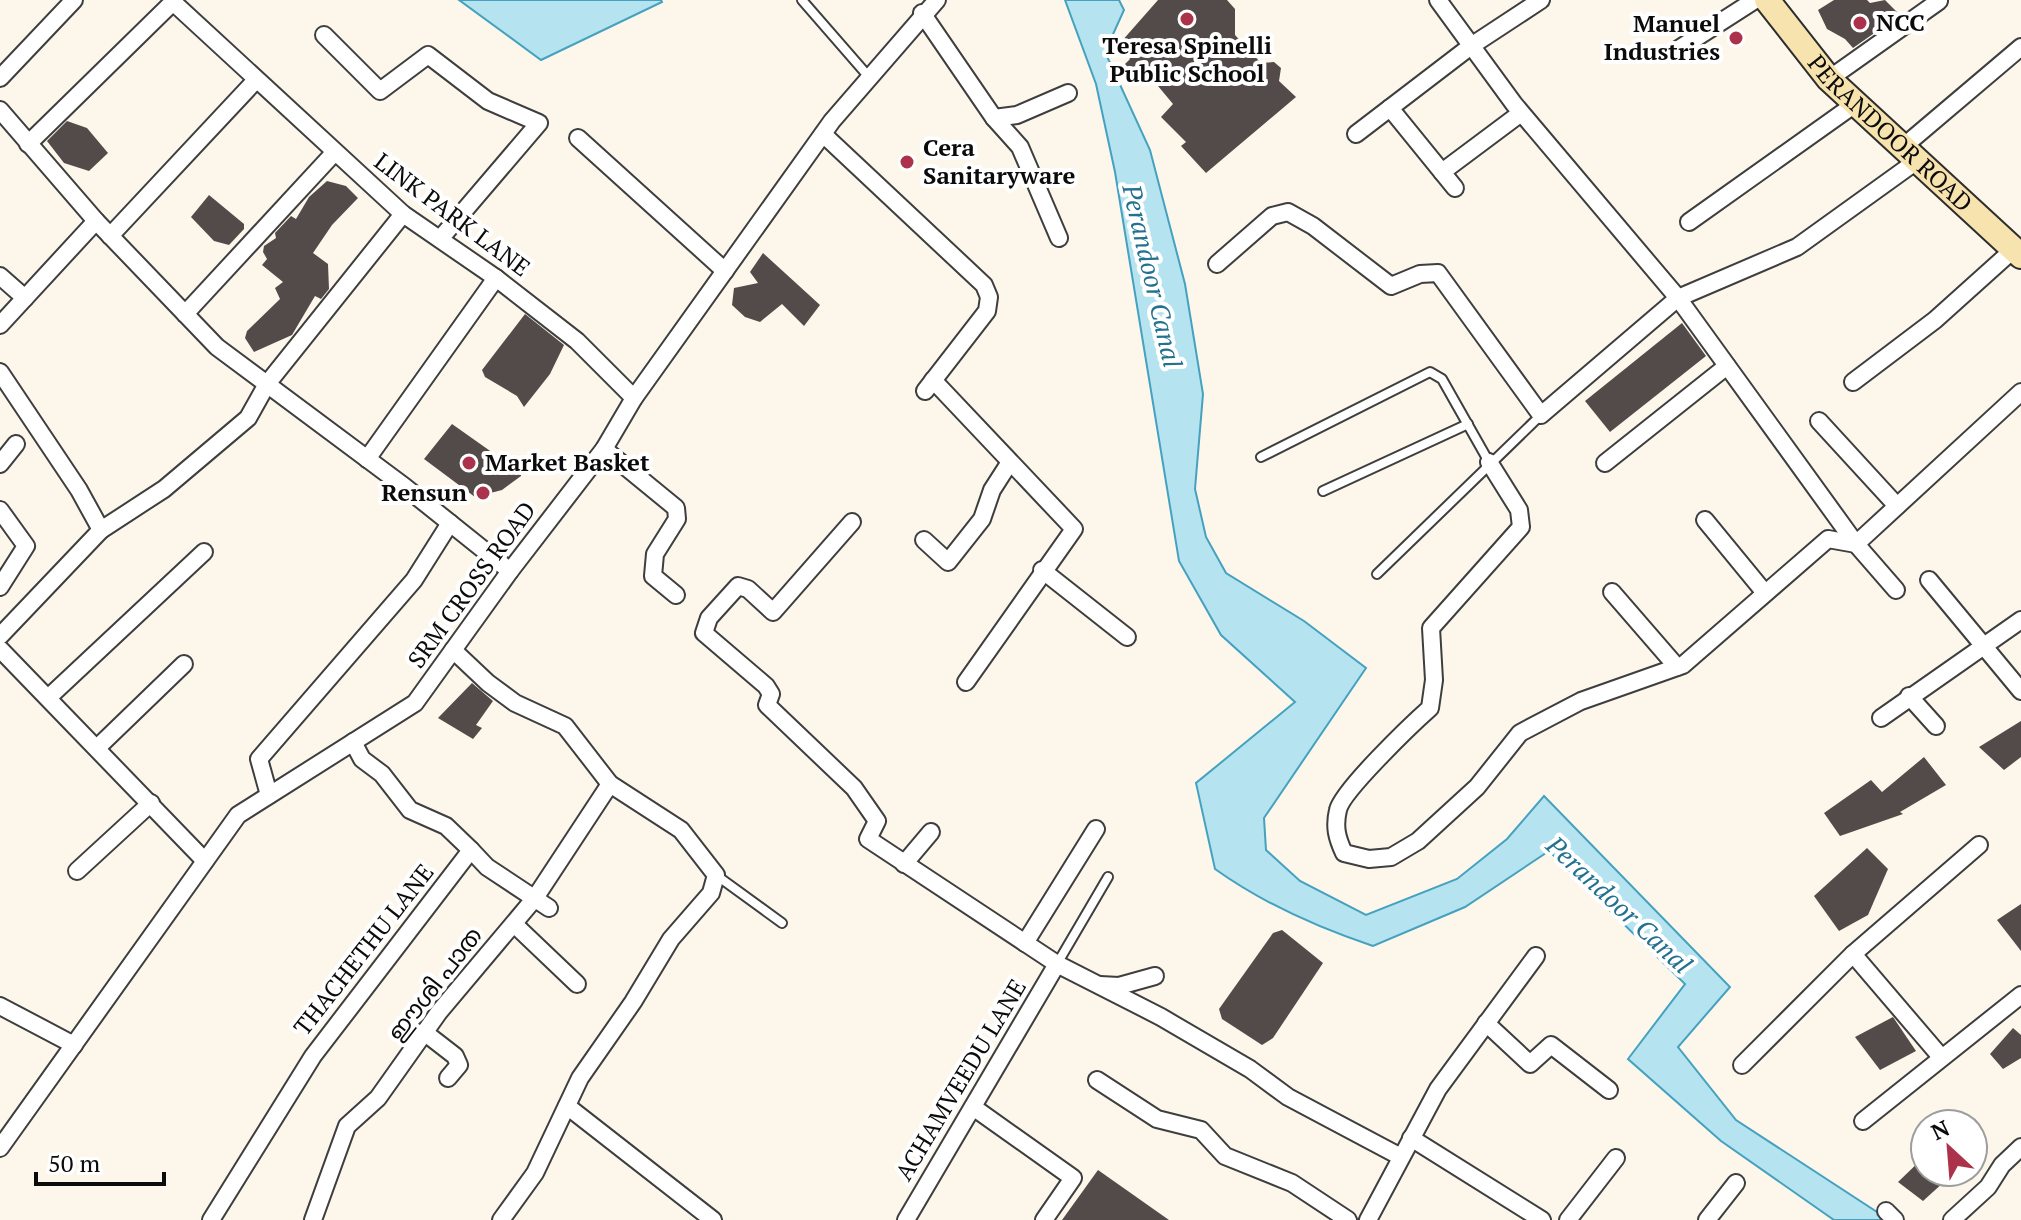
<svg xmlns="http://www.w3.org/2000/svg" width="2021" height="1220" viewBox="0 0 2021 1220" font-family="'PT Serif','Noto Sans Malayalam',serif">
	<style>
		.water { fill: #b5e3ef; stroke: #44a1bf; stroke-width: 2 }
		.building { fill: #534b49 }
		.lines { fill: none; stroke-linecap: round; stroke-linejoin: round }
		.service-casing { stroke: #3e3e3e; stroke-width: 12 }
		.minor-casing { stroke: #3e3e3e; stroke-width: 20 }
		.secondary-casing { stroke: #2d2d2d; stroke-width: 28 }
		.service { stroke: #fff; stroke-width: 8 }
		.minor { stroke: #fff; stroke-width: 16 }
		.secondary { stroke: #f7e3ad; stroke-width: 24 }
		.poi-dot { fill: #ac324b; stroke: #fff; stroke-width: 3 }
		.labels { text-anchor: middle; stroke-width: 8; stroke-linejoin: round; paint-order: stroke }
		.poi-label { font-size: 24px; font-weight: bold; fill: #0b0b0b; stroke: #fff; text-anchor: start }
		.street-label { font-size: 24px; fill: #0b0b0b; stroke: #fff }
		.water-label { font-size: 26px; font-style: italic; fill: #22718f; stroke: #fff }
	</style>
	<rect width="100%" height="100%" fill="#fdf7eb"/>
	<g class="water">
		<polygon points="459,0 661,0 662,2 541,60"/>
		<path d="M1065,0H1119L1124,10L1105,52L1150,150L1185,284L1203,394L1195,489L1206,537L1226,573L1304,621L1366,668L1264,818L1266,850L1300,881L1366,915L1457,879L1507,839L1544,796L1730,987L1678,1047L1736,1120L1877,1212L1884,1220H1834L1721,1141L1628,1059L1685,984L1549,851L1465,907L1373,946C1316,927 1264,904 1215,869L1196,783L1295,702L1221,635L1179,561L1115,172L1096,84Z"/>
	</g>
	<g class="building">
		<polygon points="1158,0 1227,0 1235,9 1235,35 1261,63 1274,62 1281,68 1279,81 1296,97 1206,173 1181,146 1186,142 1161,117 1173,104 1148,74 1141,82 1124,65 1130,59 1121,42"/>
		<polygon points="1834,0 1867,0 1870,3 1885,0 1900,15 1853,48 1845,39 1827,29 1818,10"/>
		<polygon points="67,121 87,128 108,153 89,171 64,163 47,141"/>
		<polygon points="327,181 346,186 358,198 332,225 313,253 328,264 329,289 321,299 315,296 292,335 254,352 245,338 247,331 280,299 275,288 283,282 262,265 267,259 263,252 264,246 276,238 275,233 291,216 296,219 309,197"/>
		<polygon points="209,195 244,224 244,229 229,245 214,241 191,217"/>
		<polygon points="763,253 820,305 804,326 782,304 760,322 745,317 732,305 734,288 758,283 750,272"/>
		<polygon points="525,314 564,345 550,374 524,407 517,396 485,377 482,370"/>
		<polygon points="1682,323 1706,356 1610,432 1585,401"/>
		<polygon points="452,424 513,467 521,468 521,476 502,490 475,497 424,459"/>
		<polygon points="472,683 493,701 476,725 482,728 473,739 438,718"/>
		<polygon points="2021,721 2021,757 2004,770 1979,747"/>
		<polygon points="1924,757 1946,785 1900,812 1903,814 1840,836 1824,813 1871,780 1882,792"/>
		<polygon points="1867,848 1888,869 1868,915 1839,931 1814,896"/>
		<polygon points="2021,904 2021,951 1997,920"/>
		<polygon points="1282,930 1323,963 1273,1038 1262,1045 1222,1019 1219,1009 1273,933"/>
		<polygon points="1893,1017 1916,1051 1880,1070 1855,1037"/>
		<polygon points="2013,1028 2021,1035 2021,1058 2003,1069 1990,1054"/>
		<polygon points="1925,1156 1925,1172 1955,1172 1923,1201 1898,1182"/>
		<polygon points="1098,1170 1169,1220 1062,1220"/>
	</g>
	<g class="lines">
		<defs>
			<g id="service">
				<polyline points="802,0 869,77"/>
				<polyline points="1261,457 1430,372 1442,379 1489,462"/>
				<polyline points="1323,491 1468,424"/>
				<polyline points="1377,574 1541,415"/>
				<polyline points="716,875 782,923"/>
				<polyline points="1057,964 1108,877"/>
			</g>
			<g id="minor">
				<polyline points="1438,0 1514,104 1678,298 1856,544 1896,590"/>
				<polyline points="173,2 403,214 496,278 577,341 634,398"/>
				<polyline points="922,13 994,118 1020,147 1059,238"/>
				<polyline points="324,35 380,91 428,55 488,101 539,123 440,239"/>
				<polyline points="1674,52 1755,0"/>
				<polyline points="0,78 74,0"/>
				<polyline points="1829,79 1939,1"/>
				<polyline points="1390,108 1455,188"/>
				<polyline points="0,110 96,221"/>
				<polyline points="994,118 1017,115 1068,93"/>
				<polyline points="823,134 984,285 989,297 987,311 925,391"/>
				<polyline points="1356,134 1471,46 1541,0"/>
				<polyline points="578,138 725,271"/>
				<polyline points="28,144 175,0"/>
				<polyline points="1903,147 2021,47"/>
				<polyline points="1442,172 1521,113"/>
				<polyline points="1689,222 1855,104"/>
				<polyline points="110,236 256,80"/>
				<polyline points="1217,264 1272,216 1288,212 1313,226 1391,286 1420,274 1438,273 1541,415 1678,298 1797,247 1918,160"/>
				<polyline points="0,276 25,298"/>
				<polyline points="185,314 334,153"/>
				<polyline points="0,325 96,221 217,347 405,487 510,571"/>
				<polyline points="0,372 79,490 101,530 0,636"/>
				<polyline points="933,380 1074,529 966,682"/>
				<polyline points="1853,382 1935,320 2014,249"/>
				<polyline points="1819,421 1897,506"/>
				<polyline points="604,449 676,508 677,519 655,554 653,576 676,595"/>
				<polyline points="367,459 496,278"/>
				<path d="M1489,462L1519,510L1521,527L1431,628L1434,680L1430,708C1412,724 1342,791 1338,810C1334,827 1337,838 1344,853L1369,859L1391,857L1418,841L1477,787L1520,733L1581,701L1683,665L1828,539L1856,544L2021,392"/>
				<polyline points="1605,463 1727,366"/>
				<polyline points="0,464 16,444"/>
				<polyline points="0,510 26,546 0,587"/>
				<polyline points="1705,520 1765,593"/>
				<polyline points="852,522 773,612 748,589 738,586 709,618 704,633 766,686 771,694 767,705 854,788 877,821 868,839 1057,964 1161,1017 1250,1069 1288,1097 1401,1157"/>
				<polyline points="101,530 164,489 248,418 267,384 403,214"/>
				<polyline points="924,540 948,562 982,519 992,490 1010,462"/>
				<polyline points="1042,570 1127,637"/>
				<polyline points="1929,580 2021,691"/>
				<polyline points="1612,592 1677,667"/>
				<polyline points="0,649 205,861"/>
				<polyline points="453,650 488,683 515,703 565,726 610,784 681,830 716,875 711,893 671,939 633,1002 580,1078 535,1173 501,1220"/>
				<polyline points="1909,696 1936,726"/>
				<polyline points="49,697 204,552"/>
				<polyline points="1881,718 2021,620"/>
				<polyline points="98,747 184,664"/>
				<polyline points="269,795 259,759 414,580 450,523"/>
				<polyline points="471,850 487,867 549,908"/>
				<polyline points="904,864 931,832"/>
				<polyline points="77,871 151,803"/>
				<polyline points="514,924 577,984"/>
				<polyline points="1025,943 1096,829"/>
				<polyline points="1853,954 1941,1057"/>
				<polyline points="1100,985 1119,986 1155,976"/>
				<polyline points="0,1006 74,1045"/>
				<polyline points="1486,1023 1530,1064 1551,1045 1609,1090"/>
				<polyline points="424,1032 455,1056 459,1065 448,1078"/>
				<polyline points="1742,1065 1853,954 1979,845"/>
				<polyline points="1097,1080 1157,1119 1201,1130 1225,1156 1292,1183 1348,1220"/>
				<polyline points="567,1106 713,1220"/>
				<polyline points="973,1107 1073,1178 1044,1220"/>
				<polyline points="1863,1121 2021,995"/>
				<polyline points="1411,1138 1542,1220"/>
				<polyline points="0,1148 238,815 415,703 510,571 604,449 634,398 832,121 937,0"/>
				<polyline points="1886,1211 1895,1220"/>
				<polyline points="211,1220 313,1056 471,850 446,826 410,810 382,774 362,759 353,742"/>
				<polyline points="313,1220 347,1126 378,1098 439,1012 535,898 610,784"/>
				<polyline points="906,1220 1057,964"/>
				<polyline points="1368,1220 1438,1089 1536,956"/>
				<polyline points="1568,1220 1616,1158"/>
				<polyline points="1707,1220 1736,1183"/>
				<polyline points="1952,1220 1988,1187 2002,1165 2021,1147"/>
			</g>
			<g id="secondary">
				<path id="s1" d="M1767,0L1829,79L2021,256"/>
			</g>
		</defs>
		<use href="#service" class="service-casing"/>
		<use href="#minor" class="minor-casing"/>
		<use href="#secondary" class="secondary-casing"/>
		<use href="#service" class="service"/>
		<use href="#minor" class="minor"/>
		<use href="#secondary" class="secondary"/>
	</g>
	<g class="poi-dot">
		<circle cx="1187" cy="19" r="8"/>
		<circle cx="1860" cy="23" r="8"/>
		<circle cx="1736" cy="38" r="8"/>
		<circle cx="907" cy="162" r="8"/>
		<circle cx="469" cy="463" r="8"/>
		<circle cx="483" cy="493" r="8"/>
	</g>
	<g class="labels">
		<g class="poi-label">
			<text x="1876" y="31">NCC</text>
			<text x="1720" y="32" text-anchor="end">Manuel<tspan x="1720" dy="28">Industries</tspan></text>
			<text x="1187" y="54" text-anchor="middle">Teresa Spinelli<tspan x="1187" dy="28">Public School</tspan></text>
			<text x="923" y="156">Cera<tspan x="923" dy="28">Sanitaryware</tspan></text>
			<text x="485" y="471">Market Basket</text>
			<text x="467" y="501" text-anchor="end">Rensun</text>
		</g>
		<g class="street-label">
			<text dy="8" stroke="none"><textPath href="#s1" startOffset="182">PERANDOOR ROAD</textPath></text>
			<text transform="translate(452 215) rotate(37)" y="8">LINK PARK LANE</text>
			<text transform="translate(472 585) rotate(-54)" y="8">SRM CROSS ROAD</text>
			<text transform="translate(364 950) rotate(-52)" y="8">THACHETHU LANE</text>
			<text transform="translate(435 984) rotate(-52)" y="8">ഈശി പാത</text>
			<text transform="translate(961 1080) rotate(-59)" y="8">ACHAMVEEDU LANE</text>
		</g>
		<g class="water-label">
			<text transform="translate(1152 276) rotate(77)" y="9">Perandoor Canal</text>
			<text transform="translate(1619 905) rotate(43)" y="9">Perandoor Canal</text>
		</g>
	</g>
	<g transform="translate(1949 1148) rotate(334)"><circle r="38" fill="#ffffff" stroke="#9d9d9d" stroke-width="2"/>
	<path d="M0-6L14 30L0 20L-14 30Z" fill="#ac324b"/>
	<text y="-12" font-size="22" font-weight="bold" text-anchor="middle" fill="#0b0b0b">N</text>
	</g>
	<path d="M36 1172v12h128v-12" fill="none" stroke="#0b0b0b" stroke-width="4"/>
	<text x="48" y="1172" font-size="24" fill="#0b0b0b" stroke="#ffffff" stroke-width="6" paint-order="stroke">50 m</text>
</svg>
